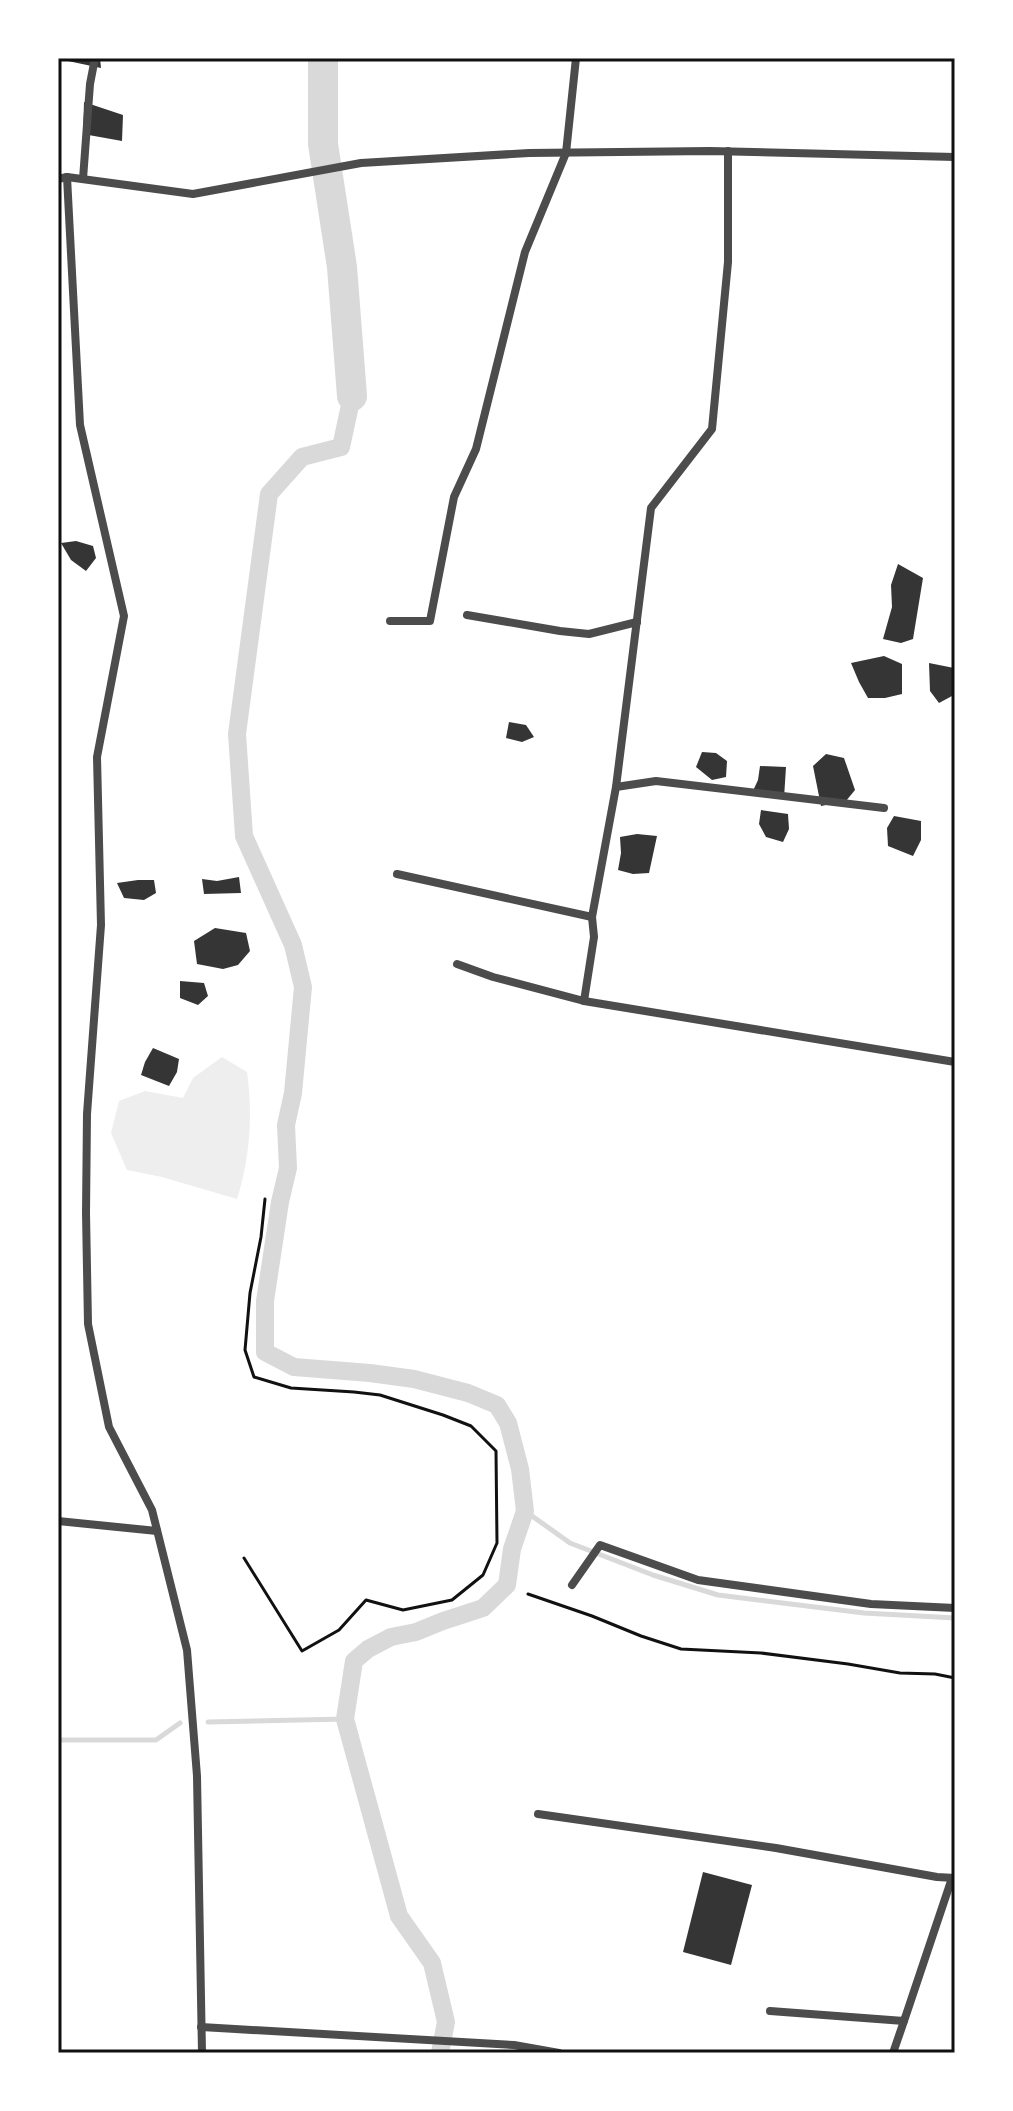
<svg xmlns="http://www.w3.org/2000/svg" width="1013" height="2111" viewBox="0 0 1013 2111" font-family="'Roboto Condensed',sans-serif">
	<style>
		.green { fill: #eee }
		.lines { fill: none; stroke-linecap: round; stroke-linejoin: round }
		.stream { stroke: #d9d9d9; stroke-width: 5 }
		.canal { stroke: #d9d9d9; stroke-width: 18 }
		.river { stroke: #d9d9d9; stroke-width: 30 }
		.building { fill: #353535 }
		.path { stroke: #111; stroke-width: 3 }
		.minor { stroke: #4c4c4c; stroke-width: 8 }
		.neatline { fill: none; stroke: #111; stroke-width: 3 }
	</style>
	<rect width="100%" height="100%" fill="#fff"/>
	<path class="green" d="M222,1057L247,1072C253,1114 250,1159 237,1199L162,1177L127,1170L111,1133L119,1101L145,1091L183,1098L193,1078Z"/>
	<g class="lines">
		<g class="stream">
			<polyline points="525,1511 570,1543 653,1575 718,1595 864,1613 955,1618"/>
			<polyline points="208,1722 345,1719"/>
			<polyline points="58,1740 156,1740 180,1723"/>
		</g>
		<polyline class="canal" points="352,396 341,447 302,457 269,494 237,734 244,836 293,945 303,987 293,1093 286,1125 288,1168 280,1202 265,1301 265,1352 294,1367 370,1373 414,1379 468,1393 497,1405 508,1423 520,1469 525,1511 512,1549 507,1585 483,1608 443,1621 416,1632 391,1637 368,1649 354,1661 345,1719 399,1916 432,1963 446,2022 440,2053"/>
		<polyline class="river" points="323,58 323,144 342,267 352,396"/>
	</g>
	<g class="building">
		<polygon points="68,58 100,58 101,68 68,61"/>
		<polygon points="84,102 123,115 122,141 83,134"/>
		<polygon points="76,541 93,546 96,558 86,571 71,560 61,543"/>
		<polygon points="898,564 923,578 913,639 901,643 883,639 892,607 891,585"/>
		<polygon points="884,656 902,664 902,694 885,698 868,698 859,682 851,663"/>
		<polygon points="929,663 954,668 955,670 955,691 952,696 939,703 930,691"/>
		<polygon points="509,722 526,725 534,737 522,742 506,738"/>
		<polygon points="702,752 716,753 727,761 726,777 712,780 696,767"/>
		<polygon points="826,754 844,758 855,790 846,801 821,806 813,766"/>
		<polygon points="760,766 786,767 784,798 752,793 758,780"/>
		<polygon points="761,810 788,814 789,829 783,842 766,837 759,824"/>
		<polygon points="894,816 921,821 921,840 913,856 888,846 887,828"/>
		<polygon points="637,834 657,836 649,873 633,874 618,870 621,853 620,837"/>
		<polygon points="239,877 241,893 204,894 202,879 217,881"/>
		<polygon points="138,880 154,880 156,893 144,900 124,898 117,883"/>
		<polygon points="215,928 246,933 250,951 238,965 223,969 197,964 194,941"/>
		<polygon points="180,981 204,983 208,996 198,1005 180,998"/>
		<polygon points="153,1048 179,1059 177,1072 169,1086 141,1075 145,1062"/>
		<polygon points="703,1872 752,1885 731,1965 683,1952"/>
	</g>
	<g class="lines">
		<g class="path">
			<polyline points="244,1558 302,1651 339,1630 366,1600 403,1610 452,1600 483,1575 497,1543 496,1451 471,1426 443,1415 380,1395 354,1392 291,1388 254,1377 245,1350 250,1293 261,1237 265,1199"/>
			<polyline points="528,1594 592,1616 641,1636 681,1649 761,1653 848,1664 900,1673 935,1674 955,1678"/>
		</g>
		<g class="minor">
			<polyline points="67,177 80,425 124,616 97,757 101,925 87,1114 86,1213 88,1324 109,1427 152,1510 187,1650 197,1776 202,2053"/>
			<polyline points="58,179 67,177 193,194 361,163 529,153 710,151 955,157"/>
			<polyline points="83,179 90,84 95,58"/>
			<polyline points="467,615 560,631 589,634 637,622"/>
			<polyline points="390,621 430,621 454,497 476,449 525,252 566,153 576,58"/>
			<polyline points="616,787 651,508 712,429 728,262 728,151"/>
			<polyline points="397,874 592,917 616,787 656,781 884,808"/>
			<polyline points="457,964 493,977 584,1001 594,937 592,917"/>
			<polyline points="584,1001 955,1062"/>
			<polyline points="58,1521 157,1531"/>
			<polyline points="572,1585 600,1545 698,1580 871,1604 955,1608"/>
			<polyline points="538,1814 776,1848 937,1877 955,1878"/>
			<polyline points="770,2011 904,2021 952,1878"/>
			<polyline points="201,2027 514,2045 559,2053"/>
			<polyline points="893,2053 904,2021"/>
		</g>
	</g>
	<rect width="1013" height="2111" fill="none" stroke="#ffffff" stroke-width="120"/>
	<rect x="60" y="60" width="893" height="1991" class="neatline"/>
</svg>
